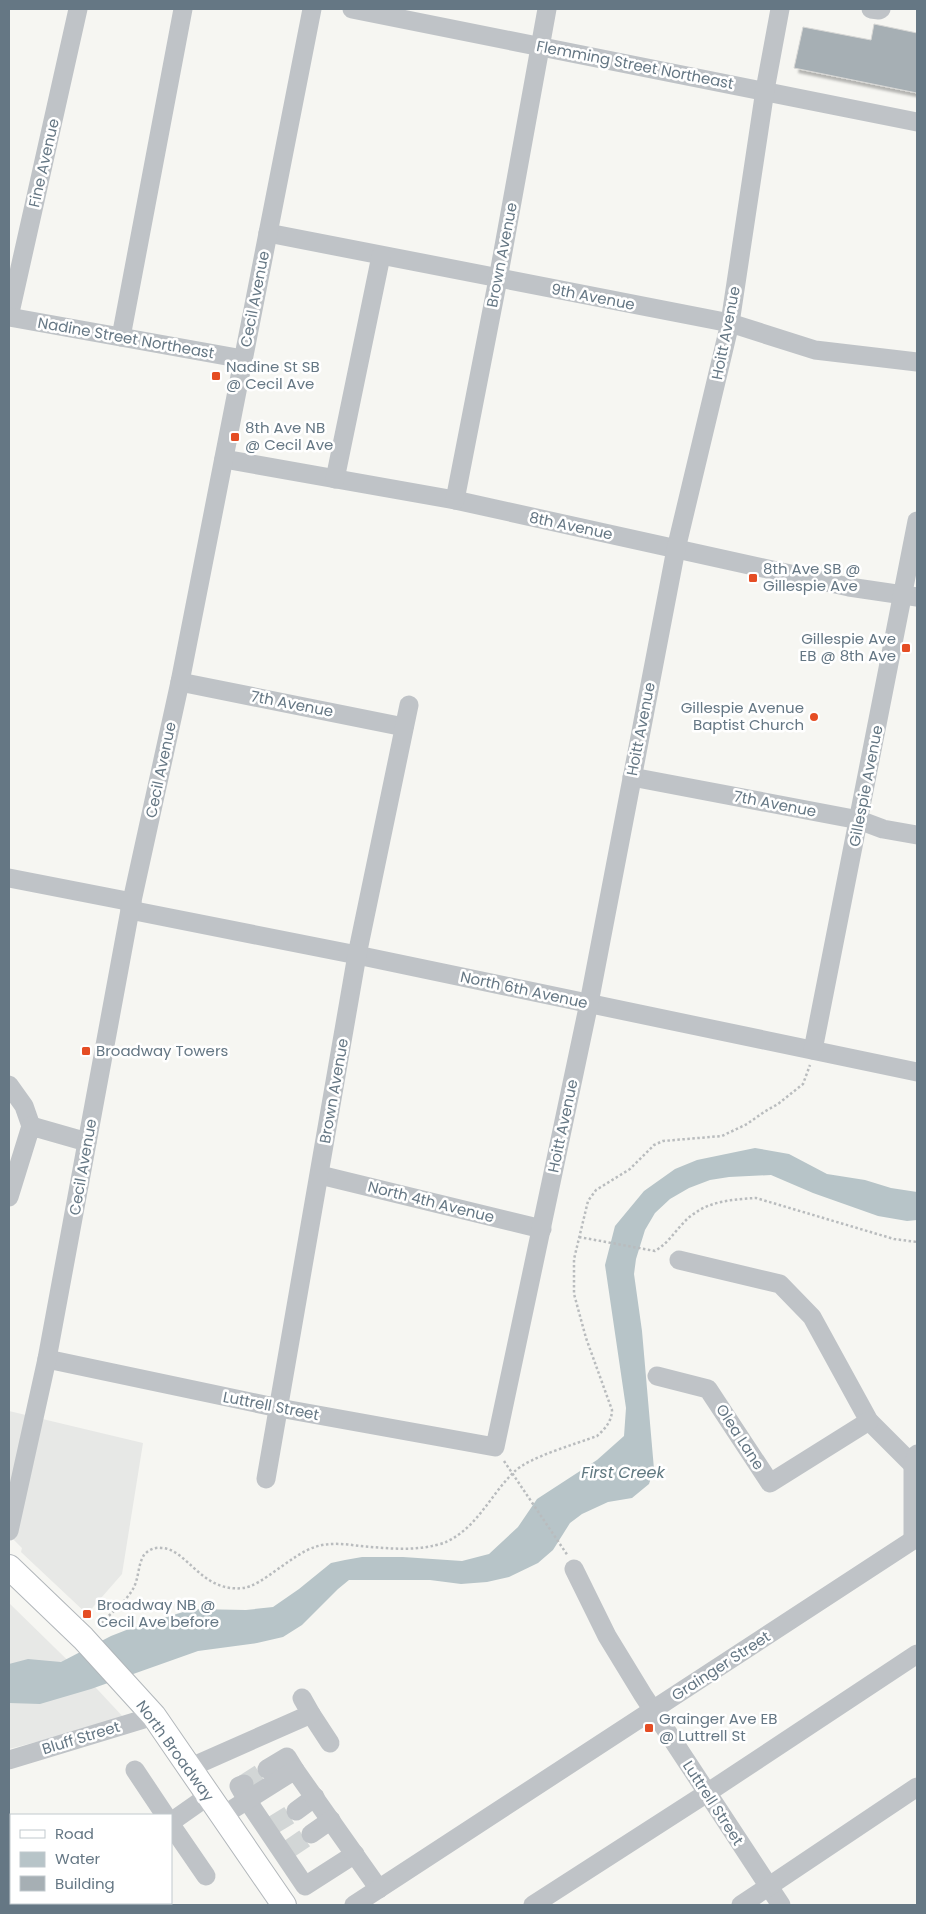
<svg xmlns="http://www.w3.org/2000/svg" width="926" height="1914" viewBox="0 0 926 1914" font-family="Poppins,sans-serif">
	<style>
		.built { fill: #e7e8e6 }
		.water { fill: #b7c4c8 }
		.building { fill: #a6afb4; stroke: #d7d7d5; filter: url(#shadow) }
		.lines { fill: none; stroke-linecap: round; stroke-linejoin: round }
		.minor-tunnel { stroke: #d2d6d6; stroke-width: 19; stroke-dasharray: 19 9; stroke-linecap: butt }
		.major-casing { stroke: #b2b7bb; stroke-width: 26 }
		.path { stroke: #b9bcbe; stroke-width: 2.5; stroke-dasharray: 2.5 2.5; stroke-linecap: butt }
		.minor { stroke: #bfc3c7; stroke-width: 19 }
		.major { stroke: #fff; stroke-width: 24 }
		.poi-dot { fill: #e54d24; stroke: #fff; stroke-width: 2 }
		.labels { text-anchor: middle; stroke-width: 5; stroke-linejoin: round; paint-order: stroke }
		.street-label { font-size: 15px; fill: #657784; stroke: #fff }
		.poi-label { font-size: 15px; fill: #657784; stroke: #fff; text-anchor: start }
		.water-label { font-size: 16px; font-style: italic; fill: #607880; stroke: #fff }
	</style>
	<defs>
		<filter id="shadow"><feDropShadow dx="4.5" dy="4.5" stdDeviation="1" flood-color="#0004"/></filter>
	</defs>
	<rect width="100%" height="100%" fill="#f6f6f2"/>
	<g class="built">
		<polygon points="9,1411 143,1443 122,1574 87,1614 21,1552 22,1548 9,1535"/>
		<polygon points="9,1603 97,1689 125,1719 9,1749"/>
	</g>
	<polygon class="water" points="755,1148 789,1154 827,1174 865,1180 891,1188 917,1192 917,1220 907,1221 878,1216 813,1193 771,1175 729,1177 710,1180 689,1188 670,1199 655,1213 645,1230 636,1259 634,1274 642,1331 654,1469 649,1484 632,1498 608,1502 582,1514 570,1523 553,1550 538,1563 509,1577 487,1582 461,1584 430,1580 349,1580 338,1589 302,1625 283,1637 257,1643 198,1651 91,1689 40,1704 9,1703 9,1664 28,1659 61,1662 111,1636 134,1627 193,1609 246,1610 273,1607 299,1589 331,1563 345,1560 362,1557 403,1557 462,1561 489,1554 518,1527 537,1499 597,1460 624,1436 626,1408 605,1265 615,1226 644,1191 675,1169 697,1160"/>
	<polygon class="building" points="874,24 917,33 917,93 794,68 803,27 871,40"/>
	<g class="lines">
		<g class="minor-tunnel">
			<polyline points="244,1784 267,1769"/>
			<polyline points="273,1825 296,1811"/>
			<polyline points="289,1849 311,1834"/>
		</g>
		<defs>
			<polyline id="major" points="9,1567 83,1638 154,1716 284,1905"/>
		</defs>
		<use href="#major" class="major-casing"/>
		<g class="path">
			<path d="M579,1237L655,1251C672,1241 679,1223 695,1213C711,1201 736,1199 756,1198L894,1239L917,1242"/>
			<polyline points="504,1461 568,1556"/>
			<path d="M98,1626C108,1616 128,1600 134,1587C139,1577 138,1564 144,1555C148,1550 155,1547 161,1548C187,1548 201,1593 243,1588C262,1586 292,1554 315,1547C329,1542 345,1544 360,1546C384,1548 408,1551 432,1546C436,1545 442,1544 446,1542C478,1527 490,1495 514,1472C529,1457 576,1444 597,1436C605,1429 612,1421 612,1410L586,1338L574,1294V1259L588,1201L596,1190L630,1169L654,1145L663,1141L722,1136L747,1124L764,1112L778,1104L803,1084L810,1065"/>
		</g>
		<g class="minor">
			<polyline points="352,9 917,122"/>
			<polyline points="871,9 879,10 881,9"/>
			<polyline points="268,233 730,323 815,350 917,362"/>
			<polyline points="9,317 78,9"/>
			<polyline points="9,317 243,359"/>
			<polyline points="121,337 183,9"/>
			<polyline points="224,459 455,500 849,587 917,597"/>
			<polyline points="335,479 381,256"/>
			<polyline points="455,500 498,279 547,9"/>
			<polyline points="180,682 404,727"/>
			<polyline points="632,777 859,820 883,829 917,835"/>
			<polyline points="9,878 132,902"/>
			<polyline points="130,910 357,955 917,1072"/>
			<polyline points="813,1050 917,521"/>
			<polyline points="9,1085 24,1106 31,1126"/>
			<polyline points="320,1175 542,1229"/>
			<polyline points="9,1197 31,1126 87,1142"/>
			<polyline points="679,1260 780,1284 812,1317 869,1421 913,1465"/>
			<polyline points="47,1359 279,1408 495,1447 589,1003 676,549 730,323 765,90 780,9"/>
			<polyline points="657,1376 708,1389 770,1483 869,1421"/>
			<polyline points="266,1479 357,955 409,705"/>
			<polyline points="9,1531 47,1359 130,910 180,682 312,9"/>
			<polyline points="913,1540 913,1465 917,1454"/>
			<polyline points="574,1569 607,1636 643,1695 781,1905"/>
			<polyline points="311,1714 330,1743"/>
			<polyline points="9,1760 154,1716"/>
			<polyline points="189,1768 311,1714 302,1698"/>
			<polyline points="267,1769 287,1757 295,1770"/>
			<polyline points="135,1770 165,1815"/>
			<polyline points="244,1784 239,1786 247,1800 305,1886 355,1854"/>
			<polyline points="296,1811 315,1797"/>
			<polyline points="222,1816 295,1770 379,1889"/>
			<polyline points="171,1822 208,1796"/>
			<polyline points="171,1825 206,1876"/>
			<polyline points="311,1834 331,1820"/>
			<polyline points="354,1905 913,1540"/>
			<polyline points="533,1905 707,1793 917,1654"/>
			<polyline points="741,1905 917,1787"/>
		</g>
		<use href="#major" class="major"/>
	</g>
	<g class="poi-dot">
		<rect x="211" y="371" width="10" height="10" rx="2.5"/>
		<rect x="230" y="432" width="10" height="10" rx="2.5"/>
		<rect x="748" y="573" width="10" height="10" rx="2.5"/>
		<rect x="901" y="643" width="10" height="10" rx="2.5"/>
		<circle cx="814" cy="717" r="5"/>
		<rect x="81" y="1046" width="10" height="10" rx="2.5"/>
		<rect x="82" y="1609" width="10" height="10" rx="2.5"/>
		<rect x="644" y="1723" width="10" height="10" rx="2.5"/>
	</g>
	<g class="labels">
		<g class="street-label">
			<text transform="translate(635 65) rotate(11)" y="5">Flemming Street Northeast</text>
			<text transform="translate(44 163) rotate(-77)" y="5">Fine Avenue</text>
			<text transform="translate(502 255) rotate(-79)" y="5">Brown Avenue</text>
			<text transform="translate(593 297) rotate(11)" y="5">9th Avenue</text>
			<text transform="translate(255 299) rotate(-79)" y="5">Cecil Avenue</text>
			<text transform="translate(726 333) rotate(-79)" y="5">Hoitt Avenue</text>
			<text transform="translate(126 338) rotate(10)" y="5">Nadine Street Northeast</text>
			<text transform="translate(571 526) rotate(12)" y="5">8th Avenue</text>
			<text transform="translate(292 704) rotate(11)" y="5">7th Avenue</text>
			<text transform="translate(641 729) rotate(-79)" y="5">Hoitt Avenue</text>
			<text transform="translate(161 770) rotate(-78)" y="5">Cecil Avenue</text>
			<text transform="translate(866 786) rotate(-79)" y="5">Gillespie Avenue</text>
			<text transform="translate(775 804) rotate(11)" y="5">7th Avenue</text>
			<text transform="translate(524 990) rotate(12)" y="5">North 6th Avenue</text>
			<text transform="translate(334 1091) rotate(-80)" y="5">Brown Avenue</text>
			<text transform="translate(563 1126) rotate(-78)" y="5">Hoitt Avenue</text>
			<text transform="translate(83 1167) rotate(-80)" y="5">Cecil Avenue</text>
			<text transform="translate(431 1202) rotate(14)" y="5">North 4th Avenue</text>
			<text transform="translate(271 1406) rotate(11)" y="5">Luttrell Street</text>
			<text transform="translate(740 1437) rotate(57)" y="5">Olea Lane</text>
			<text transform="translate(721 1666) rotate(-33)" y="5">Grainger Street</text>
			<text transform="translate(81 1738) rotate(-17)" y="5">Bluff Street</text>
			<text transform="translate(175 1751) rotate(54)" y="5">North Broadway</text>
			<text transform="translate(713 1803) rotate(57)" y="5">Luttrell Street</text>
		</g>
		<g class="poi-label">
			<text x="226" y="372">Nadine St SB<tspan x="226" dy="17">@ Cecil Ave</tspan></text>
			<text x="245" y="433">8th Ave NB<tspan x="245" dy="17">@ Cecil Ave</tspan></text>
			<text x="763" y="574">8th Ave SB @<tspan x="763" dy="17">Gillespie Ave</tspan></text>
			<text x="896" y="644" text-anchor="end">Gillespie Ave<tspan x="896" dy="17">EB @ 8th Ave</tspan></text>
			<text x="804" y="713" text-anchor="end">Gillespie Avenue<tspan x="804" dy="17">Baptist Church</tspan></text>
			<text x="96" y="1056">Broadway Towers</text>
			<text x="97" y="1610">Broadway NB @<tspan x="97" dy="17">Cecil Ave before</tspan></text>
			<text x="659" y="1724">Grainger Ave EB<tspan x="659" dy="17">@ Luttrell St</tspan></text>
		</g>
		<g class="water-label">
			<text x="623" y="1478">First Creek</text>
		</g>
	</g>
	<rect width="926" height="1914" fill="none" stroke="#657784" stroke-width="20"/>
	<rect x="10" y="1814" width="162" height="90" fill="#ffffff" stroke="#c1c9ce"/>
	<rect x="20" y="1830" width="25" height="8" fill="#ffffff" stroke="#c1c9ce"/>
	<text x="55" y="1839" font-size="15" fill="#657784">Road</text>
	<rect x="20" y="1852" width="25" height="15" fill="#b7c4c8" stroke="#c1c9ce"/>
	<text x="55" y="1864" font-size="15" fill="#657784">Water</text>
	<rect x="20" y="1876" width="25" height="15" fill="#a6afb4" stroke="#c1c9ce"/>
	<text x="55" y="1889" font-size="15" fill="#657784">Building</text>
</svg>
